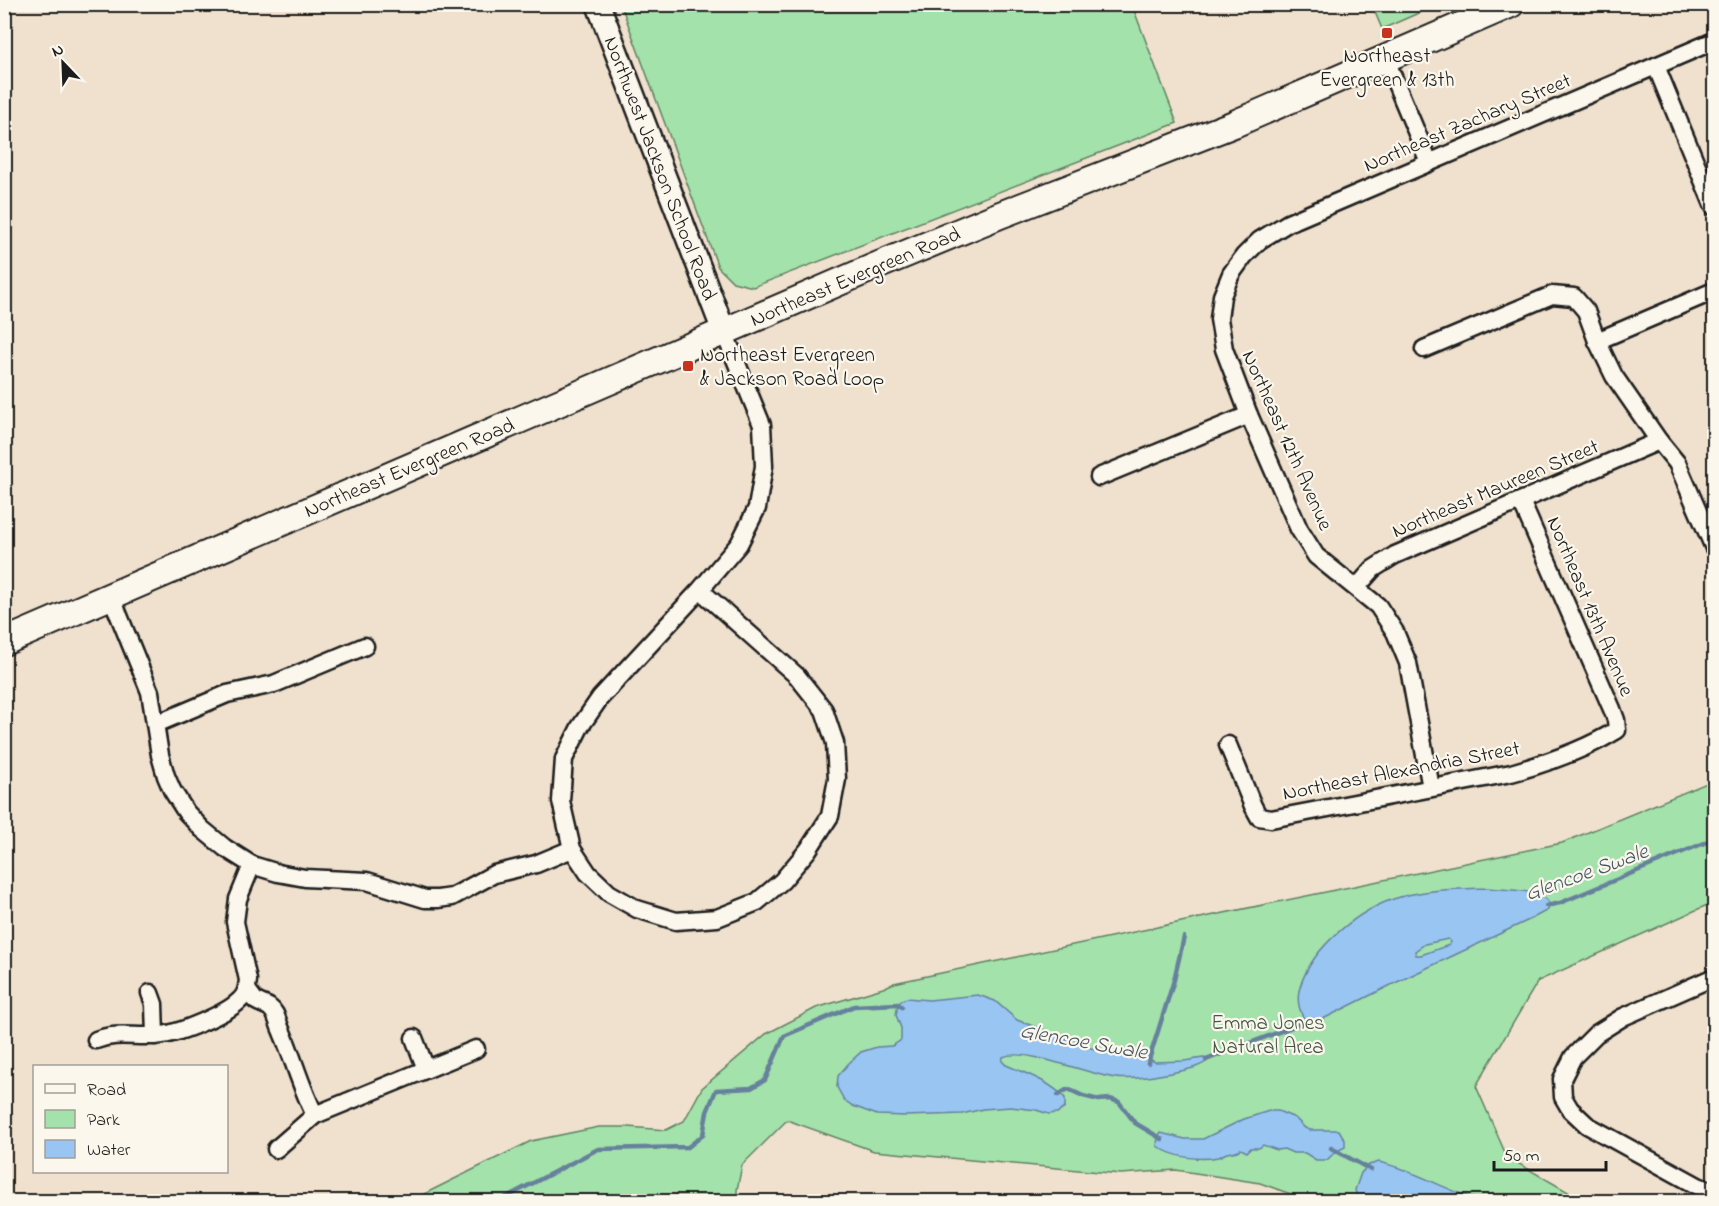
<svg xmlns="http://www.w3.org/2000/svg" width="1719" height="1206" viewBox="0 0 1719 1206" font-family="'Indie Flower',sans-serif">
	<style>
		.green { fill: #a3e2aa; stroke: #607f63; stroke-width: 1.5 }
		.water { fill: #98c5f2; stroke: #66819c; stroke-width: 1.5; fill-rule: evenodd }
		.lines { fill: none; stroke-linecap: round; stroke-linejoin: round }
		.stream { stroke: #66819c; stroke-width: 4.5 }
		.minor-casing { stroke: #1c1c1c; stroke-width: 21 }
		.secondary-casing { stroke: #1c1c1c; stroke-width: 27 }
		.primary-casing { stroke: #1c1c1c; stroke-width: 30 }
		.minor { stroke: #fbf7ec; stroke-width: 16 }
		.secondary { stroke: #fbf7ec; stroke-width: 22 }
		.primary { stroke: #fbf7ec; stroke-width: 26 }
		.poi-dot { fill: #c8321e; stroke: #fbf7ec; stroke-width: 2 }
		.labels { text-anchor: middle; stroke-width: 4.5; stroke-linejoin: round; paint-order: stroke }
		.poi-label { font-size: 21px; fill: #1c1c1c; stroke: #fbf7ec }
		.street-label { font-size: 21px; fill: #1c1c1c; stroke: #fbf7ec }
		.park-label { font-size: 21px; fill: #445747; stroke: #fbf7ec }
		.water-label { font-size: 22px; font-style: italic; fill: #475767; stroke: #fbf7ec }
	</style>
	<rect width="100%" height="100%" fill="#f0e1ce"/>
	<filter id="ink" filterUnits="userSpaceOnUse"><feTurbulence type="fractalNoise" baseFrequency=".0167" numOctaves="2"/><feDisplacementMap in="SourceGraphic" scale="12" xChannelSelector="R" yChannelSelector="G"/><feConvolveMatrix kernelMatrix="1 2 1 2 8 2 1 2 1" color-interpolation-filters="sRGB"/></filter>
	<g filter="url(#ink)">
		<g class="green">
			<polygon points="621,5 1132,5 1177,123 753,287 733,282 718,267"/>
			<polygon points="1372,5 1437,5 1382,29"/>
			<polygon points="1714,780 1714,902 1538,981 1476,1086 1507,1157 1584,1201 1310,1201 1260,1183 1176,1170 1121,1174 874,1151 787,1120 742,1165 737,1190 737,1201 408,1202 531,1141 599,1127 628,1127 666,1130 684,1121 702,1088 766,1034 816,1008 883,988 894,983 1200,918 1562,843"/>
		</g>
		<g class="water">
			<path d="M1488,888C1504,890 1543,888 1550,905L1548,910L1531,919L1393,984L1317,1022L1310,1024C1299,1017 1296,999 1300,987C1312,947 1360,908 1400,897C1429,889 1458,889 1488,888ZM1448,939L1451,942L1449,945L1421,955H1416L1415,951L1425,944Z"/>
			<path d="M978,995L995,1001L1017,1020L1091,1048L1125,1056L1149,1059L1155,1062L1184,1061L1203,1058L1210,1059C1200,1068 1185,1070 1171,1073C1154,1076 1134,1080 1116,1078C1090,1075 1024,1047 1003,1057L1002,1061L1006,1065C1027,1074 1049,1081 1065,1098V1108L1057,1113L1049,1114L1036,1110L1011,1107L983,1109L962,1114L906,1116L877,1115L853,1106L844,1100L837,1087L838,1076L848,1064L861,1052L877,1047L892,1046L901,1040V1028L896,1015L898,1004L902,1000L907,998L929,1000Z"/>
			<path d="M1269,1111H1278L1295,1118L1305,1128L1310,1130H1339L1345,1140V1147L1335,1152L1327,1160H1316L1305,1153H1293L1284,1149L1277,1150L1263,1145L1259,1148H1251L1247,1152L1241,1149C1236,1152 1233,1152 1227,1153C1224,1154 1221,1156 1218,1157C1199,1161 1172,1157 1157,1146L1158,1135L1161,1133L1185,1139H1203L1244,1119Z"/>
			<path d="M1379,1162C1415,1170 1446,1191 1482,1201H1358L1355,1190L1361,1173L1369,1165Z"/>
		</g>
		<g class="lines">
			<g class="stream">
				<polyline points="1546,906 1560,903 1714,839"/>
				<polyline points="1206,1060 1310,1020"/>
				<polyline points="1148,1063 1174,980 1184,937"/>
				<polyline points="1058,1095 1068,1089 1083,1096 1099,1100 1110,1099 1119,1102 1135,1123 1162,1139"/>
				<polyline points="1331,1148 1371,1170"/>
				<polyline points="497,1202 598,1149 688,1147 703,1135 707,1112 716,1090 751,1088 765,1080 784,1036 854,1006 898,1004 902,1007"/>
			</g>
			<defs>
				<g id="minor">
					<polyline points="1386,60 1429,162"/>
					<polyline points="1656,66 1714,207"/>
					<polyline points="1597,341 1714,291"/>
					<polyline points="1424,349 1552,295 1574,297 1586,311 1597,341 1614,376 1659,441 1677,463 1714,548"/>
					<polyline points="1099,477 1249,415"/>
					<polyline points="1357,587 1373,569 1395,555 1659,441"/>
					<polyline points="700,590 797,676 824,710 835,743 837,779 830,816 808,850 782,881 757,902 717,918 676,921 637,909 609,893 588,873 572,849 561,801 564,759 580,727 600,698 700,590 739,544 757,508 764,466 762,425 724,332"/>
					<polyline points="111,596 150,692 160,755 166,776 172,790 186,812 202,829 225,848 252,865 278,873 305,878 367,881 425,899 438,899 452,897 494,874 536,864 572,849"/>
					<polyline points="156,724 227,694 274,684 365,646"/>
					<path d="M1228,745L1253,806L1259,817L1271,819L1511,773C1547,763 1585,750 1617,730L1616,720L1612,709L1521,501"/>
					<polyline points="1431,788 1408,663 1395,632 1378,606 1316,556 1299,529 1249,415 1224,349 1219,319 1222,296 1231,274 1244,256 1260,240 1288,223 1714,41"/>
					<polyline points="1714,977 1623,1017 1596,1034 1573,1057 1562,1079 1563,1097 1570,1109 1587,1125 1698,1186 1714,1192"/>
					<path d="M247,990C250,993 253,999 256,1001C264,1006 269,1004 275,1014C278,1020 279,1026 282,1032C294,1060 301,1088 315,1115"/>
					<polyline points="150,993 154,1004 155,1036"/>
					<polyline points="414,1038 426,1069"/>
					<path d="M96,1040C118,1031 139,1039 162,1035C180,1033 226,1014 239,1001C246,995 247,989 248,980L235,922L238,899L252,865"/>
					<polyline points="276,1149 315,1115 476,1049"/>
				</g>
				<polyline id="secondary" points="598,4 724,332"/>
				<polyline id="primary" points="4,642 874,267 1000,215 1234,124 1511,4"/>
			</defs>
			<use href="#minor" class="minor-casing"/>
			<use href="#secondary" class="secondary-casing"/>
			<use href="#primary" class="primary-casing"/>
			<use href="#minor" class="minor"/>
			<use href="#secondary" class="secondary"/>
			<use href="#primary" class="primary"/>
		</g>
	</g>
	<g class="poi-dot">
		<rect x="1381" y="27" width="12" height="12" rx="3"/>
		<rect x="682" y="360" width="12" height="12" rx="3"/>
	</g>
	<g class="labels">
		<g class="poi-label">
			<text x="1387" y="62">Northeast<tspan x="1387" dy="24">Evergreen &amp; 13th</tspan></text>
			<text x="700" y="361" text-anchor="start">Northeast Evergreen<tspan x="700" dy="24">&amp; Jackson Road Loop</tspan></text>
		</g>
		<g class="street-label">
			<text transform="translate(1467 122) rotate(-23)" y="7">Northeast Zachary Street</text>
			<text transform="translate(661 168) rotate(69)" y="7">Northwest Jackson School Road</text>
			<text transform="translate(855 276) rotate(-23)" y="7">Northeast Evergreen Road</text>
			<text transform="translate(1288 440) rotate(66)" y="7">Northeast 12th Avenue</text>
			<text transform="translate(409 467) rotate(-23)" y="7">Northeast Evergreen Road</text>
			<text transform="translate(1495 488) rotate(-23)" y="7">Northeast Maureen Street</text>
			<text transform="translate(1591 606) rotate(67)" y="7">Northeast 13th Avenue</text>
			<text transform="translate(1401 770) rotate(-11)" y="7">Northeast Alexandria Street</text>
		</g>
		<g class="park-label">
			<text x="1268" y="1029">Emma Jones<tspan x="1268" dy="24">Natural Area</tspan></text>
		</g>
		<g class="water-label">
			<text transform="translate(1586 871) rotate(-20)" y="8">Glencoe Swale</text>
			<text transform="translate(1084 1040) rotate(10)" y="8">Glencoe Swale</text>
		</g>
	</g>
	<rect width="1719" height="1206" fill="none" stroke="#fbf7ec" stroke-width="24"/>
	<rect x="12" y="12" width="1695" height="1182" fill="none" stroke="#1c1c1c" stroke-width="2" filter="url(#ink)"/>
	<rect x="33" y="1065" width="195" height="108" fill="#fbf7ec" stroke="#a29f99" stroke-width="1.5"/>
	<rect x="45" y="1084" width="30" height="9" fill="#fbf7ec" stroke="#a29f99" stroke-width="1.5"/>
	<text x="87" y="1095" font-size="18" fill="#1c1c1c">Road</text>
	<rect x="45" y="1110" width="30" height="18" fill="#a3e2aa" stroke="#a29f99" stroke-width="1.5"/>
	<text x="87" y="1125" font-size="18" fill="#1c1c1c">Park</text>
	<rect x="45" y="1140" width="30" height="18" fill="#98c5f2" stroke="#a29f99" stroke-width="1.5"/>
	<text x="87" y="1155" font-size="18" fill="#1c1c1c">Water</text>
	<g transform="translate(63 63) rotate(337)" stroke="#fbf7ec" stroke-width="4.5" paint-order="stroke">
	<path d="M0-4.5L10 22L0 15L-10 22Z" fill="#1c1c1c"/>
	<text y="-9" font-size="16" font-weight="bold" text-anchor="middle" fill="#1c1c1c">N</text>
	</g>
	<path d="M1494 1161v9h112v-9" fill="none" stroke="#1c1c1c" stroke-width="3"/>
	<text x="1503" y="1161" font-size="18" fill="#1c1c1c" stroke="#fbf7ec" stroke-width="4.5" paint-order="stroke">50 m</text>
</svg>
